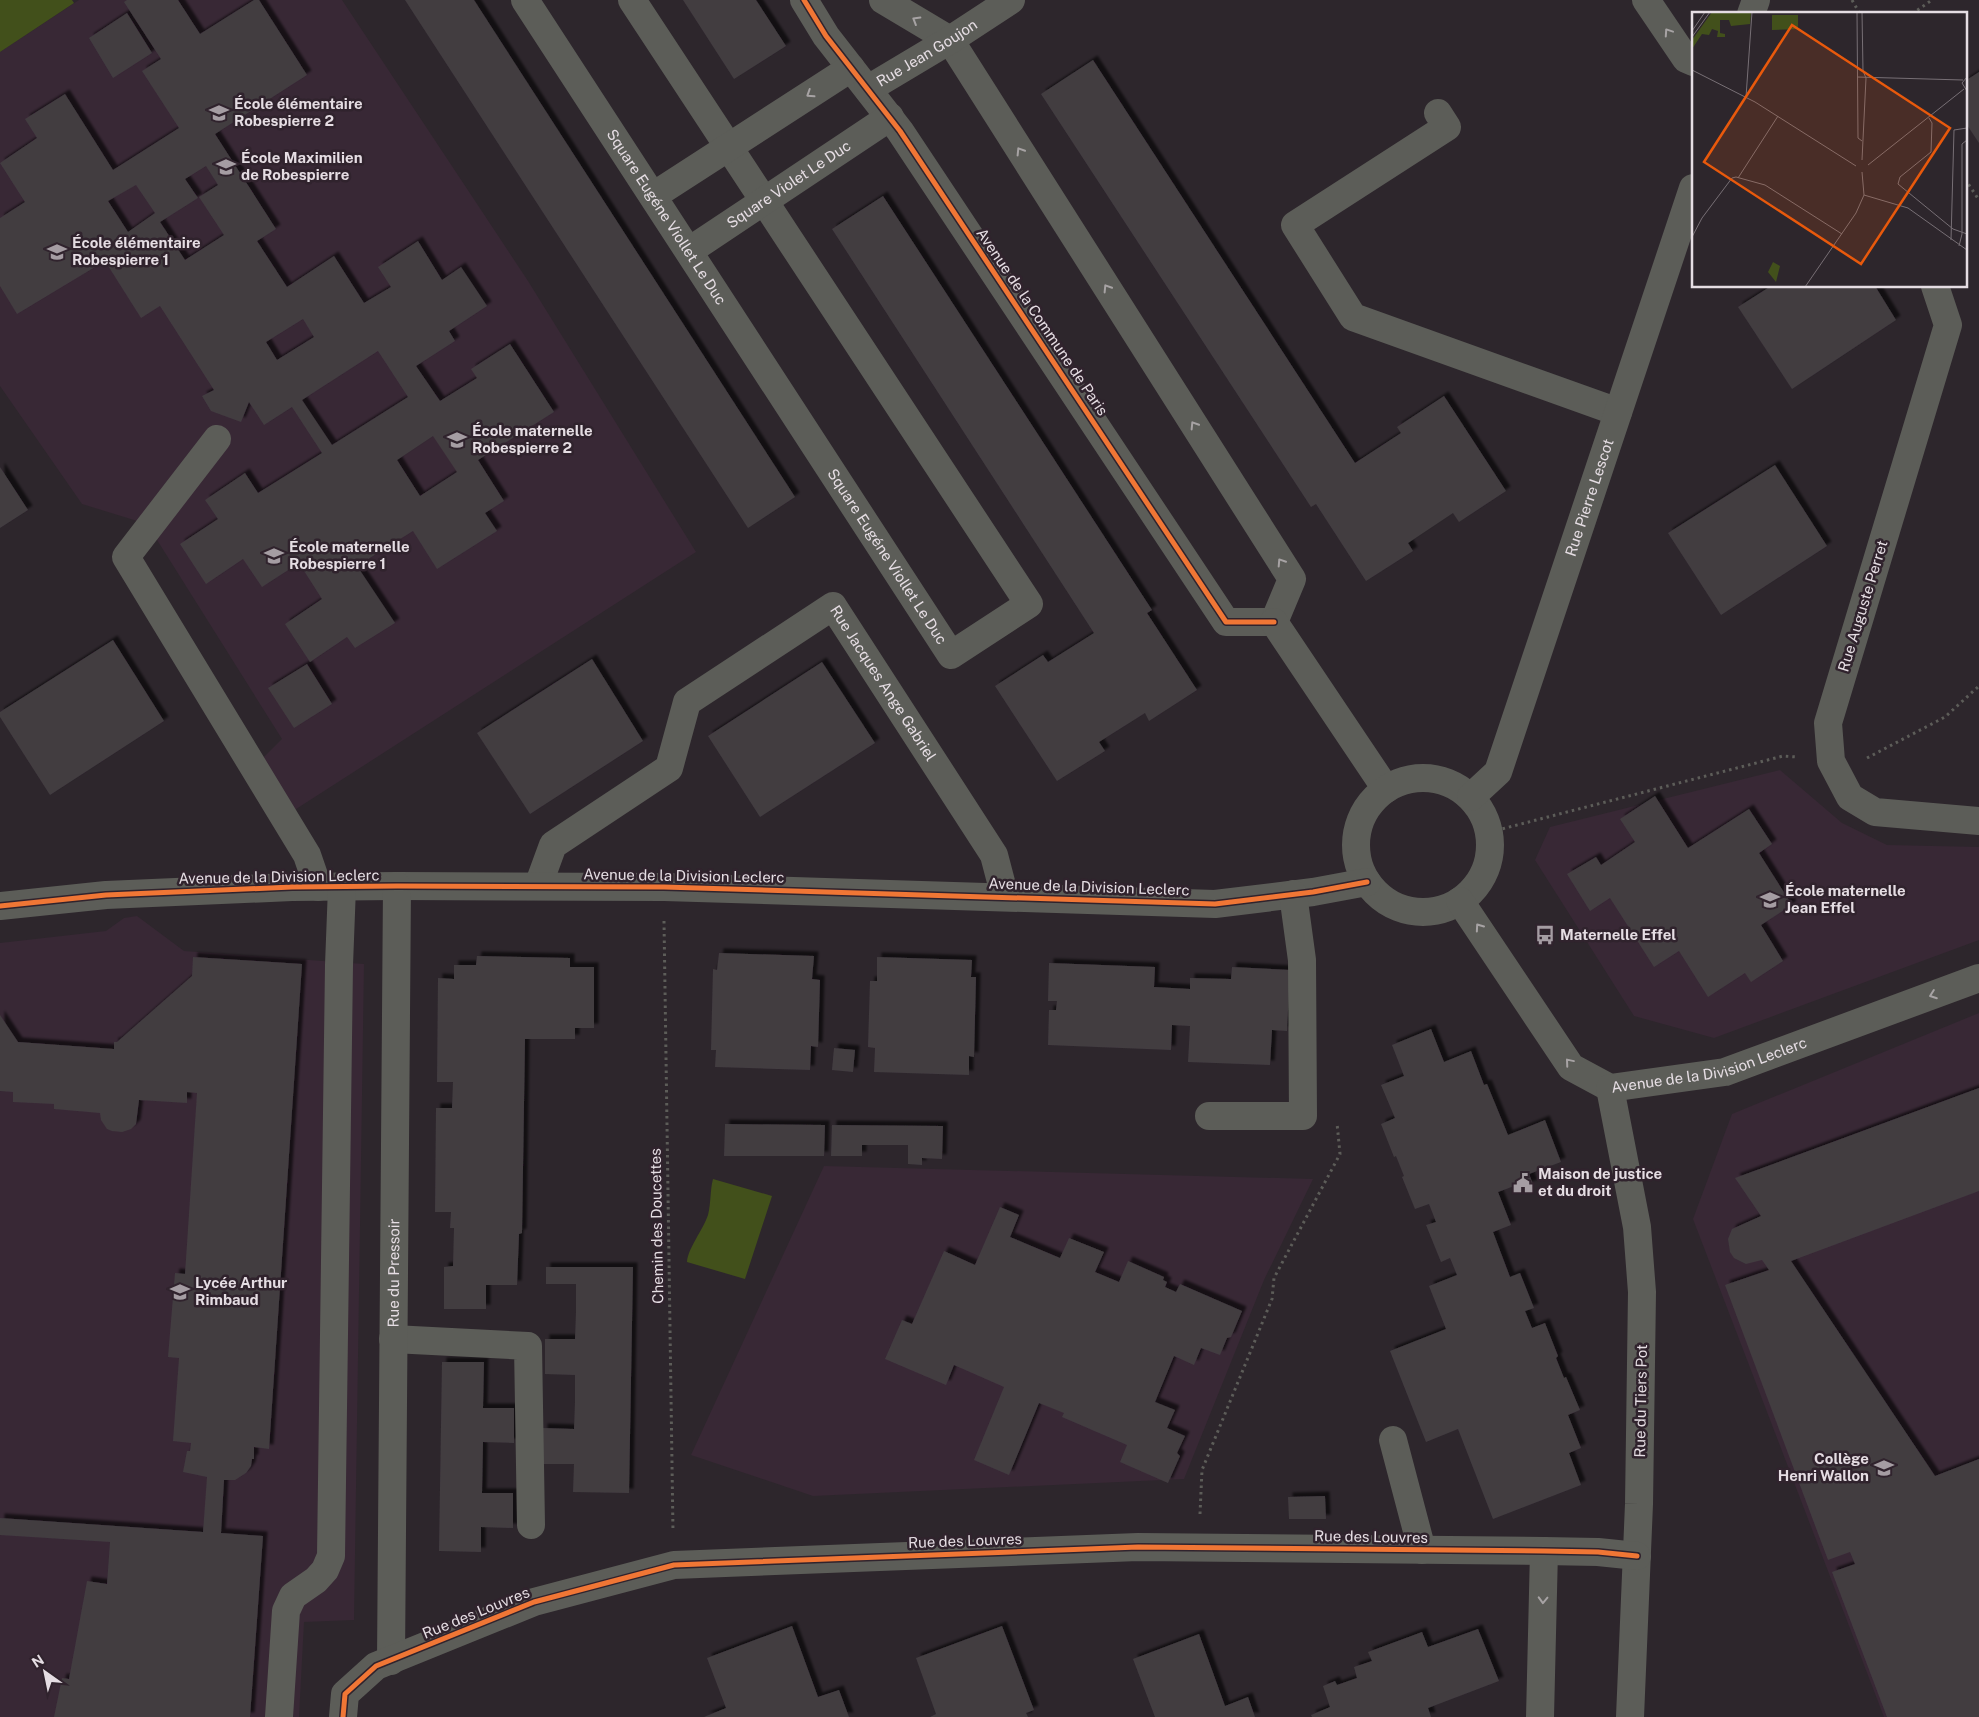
<svg xmlns="http://www.w3.org/2000/svg" width="1979" height="1717" viewBox="0 0 1979 1717" font-family="'Public Sans',sans-serif">
	<style>
		.built { fill: #382835 }
		.green { fill: #42501b }
		.building { fill: #423c41; fill-rule: evenodd; filter: url(#shadow) }
		.lines { fill: none; stroke-linecap: round; stroke-linejoin: round }
		.path { stroke: #5d5d59; stroke-width: 3; stroke-dasharray: 2.5 4; stroke-linecap: butt }
		.minor { stroke: #5c5d58; stroke-width: 28 }
		.cycleway-casing { stroke: #30232d; stroke-width: 8 }
		.cycleway { stroke: #f07635; stroke-width: 5 }
		.oneway { stroke: #a7a3a4 }
		.labels { text-anchor: middle; stroke-width: 5; stroke-linejoin: round; paint-order: stroke }
		.street-label { font-size: 15px; fill: #e5dde3; stroke: #30232d }
		.poi-label { font-size: 15px; font-weight: bold; fill: #e5dde3; stroke: #30232d; text-anchor: start }
		.inset-road { fill: none; stroke: #776f75; stroke-width: 1 }
		.view { fill: #e8590c; fill-opacity: 0.15; stroke: #e8590c; stroke-width: 2.5 }
		.inset-edge { fill: none; stroke: #e5dde3; stroke-width: 2.5 }
	</style>
	<defs>
		<filter id="shadow"><feDropShadow dx="4.5" dy="-4.5" stdDeviation="1" flood-color="#0009"/></filter>
	</defs>
	<rect width="100%" height="100%" fill="#2d262c"/>
	<g class="built">
		<polygon points="79,0 342,0 528,281 696,552 293,811 262,759 282,739 147,524 82,504 0,386 0,52"/>
		<polygon points="1780,770 1842,823 1887,845 1979,847 1979,940 1714,1038 1634,1016 1535,860 1550,827"/>
		<polygon points="137,916 184,951 364,964 354,1620 304,1622 299,1717 0,1717 0,943 106,931 124,918"/>
		<polygon points="1979,1013 1979,1717 1884,1717 1693,1219 1732,1114"/>
		<polygon points="824,1166 1313,1179 1264,1280 1184,1479 813,1496 691,1455"/>
	</g>
	<g class="green">
		<polygon points="0,0 72,0 74,3 0,52"/>
		<path d="M713,1179L772,1196L745,1279L687,1262C688,1248 703,1230 708,1215C711,1203 710,1190 713,1179Z"/>
	</g>
	<g class="building">
		<path d="M127,0H178L200,34L254,0H259L307,75L215,134L276,229L257,241L287,287L334,256L364,303L391,287L378,267L418,241L442,280L461,267L487,306L449,331L455,341L416,366L440,401L477,378L471,369L510,344L554,412L478,460L504,501L485,513L497,531L437,569L413,531L357,566L395,623L355,648L347,637L310,662L285,624L322,599L299,563L262,587L243,559L206,584L180,544L218,519L205,500L245,473L258,493L322,453L292,407L264,425L249,402L241,422L211,411L202,396L214,390L160,306L141,318L105,261L17,314L0,286V218L25,202L0,163L37,138L25,119L65,94L113,170L179,128L142,71L161,59L124,2ZM206,166L218,185L199,197L224,235L185,260L160,222L198,198L185,179ZM136,185L155,213L128,232L108,201ZM303,319L314,337L277,360L266,342ZM378,351L408,397L332,445L302,400ZM433,436L457,472L420,496L397,460Z"/>
		<polygon points="405,0 474,0 795,497 748,528"/>
		<polygon points="683,0 756,0 786,46 734,79"/>
		<polygon points="127,13 152,53 113,78 89,38"/>
		<polygon points="1093,60 1355,463 1401,433 1397,427 1444,396 1506,491 1459,522 1453,513 1408,543 1413,551 1366,581 1316,504 1311,507 1041,94"/>
		<polygon points="1979,72 1979,143 1965,122 1965,81"/>
		<polygon points="883,196 1152,610 1147,613 1197,690 1149,721 1145,713 1099,742 1105,751 1057,781 995,686 1043,655 1048,662 1094,633 832,229"/>
		<polygon points="1771,286 1875,286 1896,320 1792,389 1738,307"/>
		<polygon points="1775,465 1827,546 1721,615 1668,533"/>
		<polygon points="0,467 28,510 0,528"/>
		<polygon points="113,640 164,721 50,795 0,717 0,712"/>
		<polygon points="592,659 643,741 530,814 477,733"/>
		<polygon points="822,662 875,743 760,817 708,736"/>
		<polygon points="307,664 332,704 294,728 268,688"/>
		<polygon points="1655,796 1688,848 1749,809 1772,844 1759,853 1792,905 1761,925 1783,961 1751,982 1745,973 1708,997 1679,951 1654,967 1610,898 1590,911 1567,874 1596,857 1601,865 1635,842 1620,819"/>
		<polygon points="719,953 814,956 812,979 820,980 818,1047 811,1046 810,1070 715,1067 716,1050 711,1050 713,969 717,970"/>
		<polygon points="477,956 570,958 570,967 594,967 594,1028 575,1028 575,1039 525,1039 522,1233 519,1234 517,1285 486,1285 486,1309 444,1309 444,1267 453,1266 454,1228 450,1228 451,1212 435,1212 436,1108 452,1108 453,1082 437,1082 438,978 454,979 454,965 476,965"/>
		<polygon points="193,957 302,964 269,1449 254,1447 254,1459 252,1459 251,1466 246,1473 235,1480 224,1480 221,1533 263,1536 250,1717 54,1717 62,1678 69,1679 87,1581 107,1584 110,1542 0,1535 0,1518 203,1532 207,1477 183,1472 187,1451 190,1451 191,1443 173,1441 179,1358 168,1357 175,1273 185,1274 197,1093 187,1092 187,1103 139,1100 136,1124 131,1129 122,1132 112,1131 107,1129 101,1120 100,1113 54,1109 54,1104 13,1102 13,1092 0,1091 0,1015 18,1042 114,1049 114,1042 117,1042 192,976"/>
		<polygon points="877,957 972,960 971,977 976,977 974,1057 969,1056 969,1075 874,1072 875,1048 868,1047 870,981 877,981"/>
		<polygon points="1049,963 1155,967 1154,987 1190,989 1190,978 1231,979 1232,967 1290,970 1287,1031 1272,1030 1270,1065 1188,1062 1190,1026 1172,1025 1171,1050 1048,1045 1049,1010 1056,1010 1057,1001 1048,1001"/>
		<polygon points="1431,1029 1444,1062 1471,1051 1484,1085 1487,1084 1508,1135 1545,1120 1561,1162 1529,1174 1533,1184 1519,1189 1517,1185 1498,1192 1511,1225 1493,1232 1510,1277 1520,1273 1534,1308 1525,1311 1532,1328 1545,1323 1558,1356 1556,1358 1564,1378 1566,1377 1580,1410 1568,1415 1581,1448 1569,1453 1581,1485 1493,1519 1458,1429 1426,1442 1390,1351 1446,1329 1429,1286 1457,1275 1450,1258 1441,1262 1426,1225 1436,1222 1429,1204 1415,1209 1402,1177 1404,1176 1396,1156 1394,1157 1381,1124 1395,1118 1381,1085 1404,1076 1392,1045"/>
		<polygon points="834,1048 855,1050 853,1072 832,1070"/>
		<polygon points="1979,1088 1979,1191 1791,1261 1935,1476 1979,1459 1979,1717 1887,1717 1832,1572 1855,1564 1850,1552 1828,1560 1725,1285 1769,1270 1762,1260 1746,1264 1734,1258 1730,1252 1728,1239 1732,1229 1761,1216 1735,1178"/>
		<polygon points="725,1124 825,1125 824,1156 724,1156"/>
		<polygon points="832,1125 943,1126 942,1159 922,1158 922,1165 908,1164 908,1145 862,1145 862,1156 831,1156"/>
		<polygon points="1000,1207 1019,1215 1010,1237 1060,1258 1069,1238 1104,1252 1095,1272 1119,1282 1128,1261 1164,1277 1163,1280 1167,1282 1165,1287 1176,1292 1180,1284 1242,1311 1231,1337 1227,1338 1220,1355 1201,1348 1194,1365 1174,1356 1155,1402 1175,1410 1167,1428 1185,1436 1177,1453 1180,1456 1168,1483 1120,1462 1127,1445 1062,1417 1064,1413 1039,1403 1009,1475 974,1460 1004,1387 954,1365 946,1385 885,1359 902,1320 912,1324 944,1251 975,1265"/>
		<polygon points="546,1267 633,1267 629,1493 573,1492 574,1464 543,1464 543,1428 574,1429 575,1402 575,1375 545,1374 545,1339 575,1339 576,1312 576,1284 546,1284"/>
		<polygon points="442,1362 484,1362 483,1408 514,1408 514,1443 483,1442 482,1493 513,1493 513,1528 481,1527 481,1552 439,1551"/>
		<polygon points="1325,1496 1326,1519 1289,1519 1288,1497"/>
		<polygon points="792,1626 818,1697 839,1690 849,1717 704,1717 726,1708 707,1658"/>
		<polygon points="1002,1626 1034,1710 1026,1713 1028,1717 930,1717 936,1714 916,1658"/>
		<polygon points="1478,1629 1499,1681 1428,1708 1431,1717 1312,1717 1311,1715 1330,1707 1323,1686 1335,1681 1337,1685 1357,1678 1354,1667 1372,1661 1368,1652 1422,1632 1428,1647"/>
		<polygon points="1199,1634 1225,1706 1248,1697 1255,1717 1155,1717 1133,1659"/>
	</g>
	<g class="lines">
		<g class="path">
			<polyline points="1852,0 1860,14"/>
			<polyline points="1912,14 1932,0"/>
			<polyline points="1965,179 1979,200"/>
			<polyline points="1867,758 1945,717 1979,686"/>
			<polyline points="1490,832 1783,756 1797,757"/>
			<polyline points="664,921 673,1532"/>
			<polyline points="1200,1514 1202,1470 1272,1299 1274,1278 1340,1154 1337,1123"/>
		</g>
		<g class="minor">
			<path id="s1" d="M525,0L951,655L1029,604L632,0"/>
			<polyline points="804,0 826,36 900,131 1226,622 1274,622"/>
			<polyline points="883,0 950,40 1292,579 1274,622"/>
			<polyline points="1646,0 1686,59 1693,62"/>
			<polyline points="1751,14 1756,0"/>
			<path id="s2" d="M868,89L950,40L1011,0"/>
			<polyline points="1438,113 1447,127 1295,225 1353,317 1618,412"/>
			<polyline points="653,196 851,68"/>
			<path id="s3" d="M689,251L890,117"/>
			<polyline points="1935,286 1948,325 1828,723 1831,761 1850,797 1875,812 1979,821"/>
			<polyline points="217,439 126,557 307,855 318,887"/>
			<polyline points="1274,622 1386,789"/>
			<circle cx="1423" cy="845" r="67"/>
			<path id="s4" d="M1471,797L1498,772L1693,188"/>
			<path id="s5" d="M538,886L553,845L669,768L687,702L833,606L994,855L1005,897"/>
			<path id="s6" d="M1460,901L1571,1067L1610,1088L1725,1072L1979,978"/>
			<polyline points="0,906 106,895 292,887 397,886 664,887 1215,904 1313,892 1367,882"/>
			<polyline points="1610,1088 1637,1227 1642,1292 1639,1504 1630,1717"/>
			<polyline points="1209,1116 1303,1116 1302,960 1293,894"/>
			<polyline points="393,1339 528,1346 531,1525"/>
			<polyline points="1393,1440 1422,1550"/>
			<path id="s7" d="M391,1661L397,886"/>
			<polyline points="279,1717 286,1611 293,1596 316,1580 325,1570 331,1556 339,965 342,887"/>
			<polyline points="343,1717 345,1694 376,1666 534,1602 674,1565 1138,1547 1544,1551 1598,1552 1637,1556"/>
			<polyline points="1540,1717 1544,1551"/>
		</g>
		<defs>
			<g id="cycleway">
				<polyline points="804,0 826,36 900,131 1226,622 1274,622"/>
				<polyline points="0,906 106,895 292,887 397,886 664,887 1215,904 1313,892 1367,882"/>
				<polyline points="343,1717 345,1694 376,1666 534,1602 674,1565 1138,1547 1544,1551 1598,1552 1637,1556"/>
			</g>
		</defs>
		<use href="#cycleway" class="cycleway-casing"/>
		<use href="#cycleway" class="cycleway"/>
	</g>
	<defs><path id="oneway-chevron" d="M-2-3.5L2.5 0L-2 3.5" fill="none" stroke-width="1.6" stroke-linecap="round" stroke-linejoin="round" transform="scale(1.25)"/></defs>
	<g class="oneway">
		<use href="#oneway-chevron" transform="translate(916 20) rotate(-149)"/>
		<use href="#oneway-chevron" transform="translate(1668 32) rotate(-124)"/>
		<use href="#oneway-chevron" transform="translate(810 94) rotate(147)"/>
		<use href="#oneway-chevron" transform="translate(1020 151) rotate(-122)"/>
		<use href="#oneway-chevron" transform="translate(1107 288) rotate(-122)"/>
		<use href="#oneway-chevron" transform="translate(1194 425) rotate(-122)"/>
		<use href="#oneway-chevron" transform="translate(1281 562) rotate(-123)"/>
		<use href="#oneway-chevron" transform="translate(1479 927) rotate(-125)"/>
		<use href="#oneway-chevron" transform="translate(1933 995) rotate(160)"/>
		<use href="#oneway-chevron" transform="translate(1569 1062) rotate(-130)"/>
		<use href="#oneway-chevron" transform="translate(1543 1600) rotate(92)"/>
	</g>
	<defs>
		<symbol id="school-bare" viewBox="-9 -9 18 18"><path d="M0-5L7-2L0 1L-7-2ZM-4 1L0 2.5L4 1V4Q0 6-4 4Z" fill="#a59da3" stroke="#30232d" stroke-width="2.5" paint-order="stroke"/></symbol>
		<symbol id="bus-bare" viewBox="-9 -9 18 18"><path d="M-5-6H5V4H4V6H2V4H-2V6H-4V4H-5ZM-3.5-4V0h7V-4ZM-3.5 1.2v1.5H-2V1.2ZM2 1.2v1.5H3.5V1.2Z" fill="#a59da3" stroke="#30232d" stroke-width="2.5" paint-order="stroke"/></symbol>
		<symbol id="civic-bare" viewBox="-9 -9 18 18"><path d="M-.6-6.5H3V-4.5H.6V-3L4-1V1h2V6H-6V1h2V-1L-.6-3ZM-1.2 2.5V6h2.4V2.5Z" fill="#a59da3" stroke="#30232d" stroke-width="2.5" paint-order="stroke"/></symbol>
	</defs>
	<g fill-rule="evenodd">
		<use href="#school-bare" x="205" y="99" width="28" height="28"/>
		<use href="#school-bare" x="212" y="153" width="28" height="28"/>
		<use href="#school-bare" x="43" y="238" width="28" height="28"/>
		<use href="#school-bare" x="443" y="426" width="28" height="28"/>
		<use href="#school-bare" x="260" y="542" width="28" height="28"/>
		<use href="#school-bare" x="1756" y="886" width="28" height="28"/>
		<use href="#bus-bare" x="1531" y="921" width="28" height="28"/>
		<use href="#civic-bare" x="1509" y="1169" width="28" height="28"/>
		<use href="#school-bare" x="166" y="1278" width="28" height="28"/>
		<use href="#school-bare" x="1870" y="1454" width="28" height="28"/>
	</g>
	<g class="labels">
		<g class="street-label">
			<text dy="5" stroke="none"><textPath href="#s2" startOffset="69">Rue Jean Goujon</textPath></text>
			<text dy="5" stroke="none"><textPath href="#s3" startOffset="120">Square Violet Le Duc</textPath></text>
			<text dy="5" stroke="none"><textPath href="#s1" startOffset="259">Square Eugéne Viollet Le Duc</textPath></text>
			<text transform="translate(1042 322) rotate(56)" y="5">Avenue de la Commune de Paris</text>
			<text dy="5" stroke="none"><textPath href="#s4" startOffset="326">Rue Pierre Lescot</textPath></text>
			<text dy="5" stroke="none"><textPath href="#s1" startOffset="664">Square Eugéne Viollet Le Duc</textPath></text>
			<text transform="translate(1863 606) rotate(-73)" y="5">Rue Auguste Perret</text>
			<text dy="5" stroke="none"><textPath href="#s5" startOffset="518">Rue Jacques Ange Gabriel</textPath></text>
			<text transform="translate(684 876) rotate(1)" y="5">Avenue de la Division Leclerc</text>
			<text transform="translate(279 877) rotate(-1)" y="5">Avenue de la Division Leclerc</text>
			<text transform="translate(1089 887) rotate(2)" y="5">Avenue de la Division Leclerc</text>
			<text dy="5" stroke="none"><textPath href="#s6" startOffset="346">Avenue de la Division Leclerc</textPath></text>
			<text transform="translate(657 1226) rotate(-91)" y="5">Chemin des Doucettes</text>
			<text dy="5" stroke="none"><textPath href="#s7" startOffset="388">Rue du Pressoir</textPath></text>
			<text transform="translate(1641 1401) rotate(-89)" y="5">Rue du Tiers Pot</text>
			<text transform="translate(1371 1537) rotate(1)" y="5">Rue des Louvres</text>
			<text transform="translate(965 1541) rotate(-2)" y="5">Rue des Louvres</text>
			<text transform="translate(476 1613) rotate(-22)" y="5">Rue des Louvres</text>
		</g>
		<g class="poi-label">
			<text x="234" y="109">École élémentaire<tspan x="234" dy="17">Robespierre 2</tspan></text>
			<text x="241" y="163">École Maximilien<tspan x="241" dy="17">de Robespierre</tspan></text>
			<text x="72" y="248">École élémentaire<tspan x="72" dy="17">Robespierre 1</tspan></text>
			<text x="472" y="436">École maternelle<tspan x="472" dy="17">Robespierre 2</tspan></text>
			<text x="289" y="552">École maternelle<tspan x="289" dy="17">Robespierre 1</tspan></text>
			<text x="1785" y="896">École maternelle<tspan x="1785" dy="17">Jean Effel</tspan></text>
			<text x="1560" y="940">Maternelle Effel</text>
			<text x="1538" y="1179">Maison de justice<tspan x="1538" dy="17">et du droit</tspan></text>
			<text x="195" y="1288">Lycée Arthur<tspan x="195" dy="17">Rimbaud</tspan></text>
			<text x="1869" y="1464" text-anchor="end">Collège<tspan x="1869" dy="17">Henri Wallon</tspan></text>
		</g>
	</g>
	<g transform="translate(1692 12)">
		<rect width="275" height="275" fill="#2d262c"/>
		<path d="M20,0H59L58,12L39,14L37,8H28V21L33,22V25H25L26,19L20,17L17,23L10,22L0,37V28ZM80,3H106V17L80,18ZM81,250L88,254L84,270L76,260Z" fill="#42501b"/>
		<path class="inset-road" d="M165,0L166,126L170,129M0,19L13,0M0,25L18,0M0,58L63,90L164,154M165,65L271,68M275,65L270,71L275,79M54,85L60,0M237,106L240,111L239,140L208,165L206,172L261,217L275,222M170,148L174,66L171,59L170,0M176,153L272,77M170,160L172,183L216,196L275,238M46,166L86,104M0,225L10,206L40,166L44,165L73,173L150,222M259,228L262,118L275,116M267,234L270,222V132L275,128M113,275L164,201L172,183"/>
		<path class="view" d="M100,13L258,116L169,252L12,150Z"/>
		<rect width="275" height="275" class="inset-edge"/>
	</g>
	<g transform="translate(45 1672) rotate(327)" stroke="#30232d" stroke-width="4" paint-order="stroke">
	<path d="M0-4L9 19L0 12L-9 19Z" fill="#e5dde3"/>
	<text y="-8" font-size="14" font-weight="bold" text-anchor="middle" fill="#e5dde3">N</text>
	</g>
</svg>
